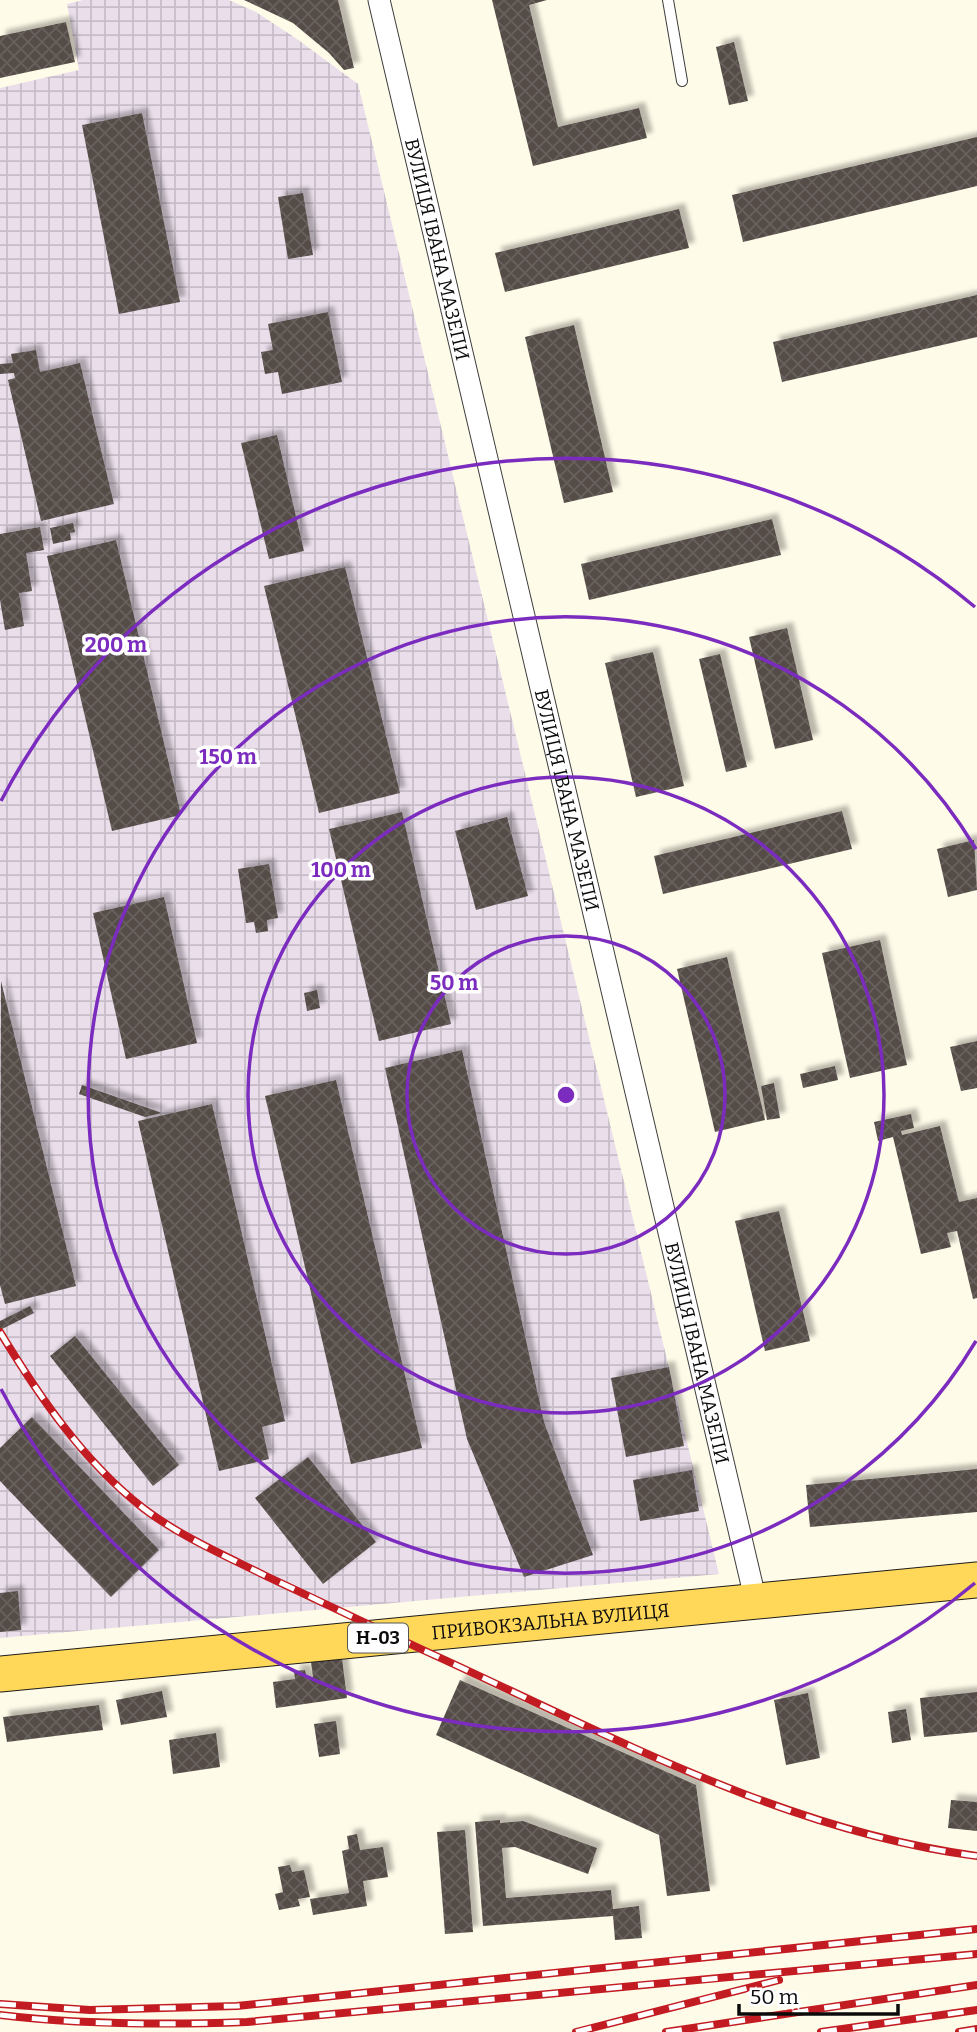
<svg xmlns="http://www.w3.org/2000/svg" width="977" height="2032" viewBox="0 0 977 2032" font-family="Bitter,serif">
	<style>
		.industrial { fill: url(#industrial-grid) }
		.building { fill: url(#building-cross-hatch); filter: url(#shadow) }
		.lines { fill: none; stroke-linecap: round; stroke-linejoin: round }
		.service-casing { stroke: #3e3e3e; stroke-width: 12 }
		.minor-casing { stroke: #3e3e3e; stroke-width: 23 }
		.primary-casing { stroke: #1c1c1c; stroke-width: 37 }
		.service { stroke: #fff; stroke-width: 10 }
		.minor { stroke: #fff; stroke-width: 21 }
		.primary { stroke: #ffd759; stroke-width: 35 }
		.rail-casing { stroke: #c31b22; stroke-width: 8 }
		.rail { stroke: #fff; stroke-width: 5; stroke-dasharray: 16; stroke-linecap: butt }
		.ring { fill: none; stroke: #7b2cbf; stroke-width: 3.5 }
		.labels { text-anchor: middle; stroke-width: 7; stroke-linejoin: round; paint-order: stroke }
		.shield { fill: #fff; stroke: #545454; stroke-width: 2 }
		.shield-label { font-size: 18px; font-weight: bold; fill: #0b0b0b }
		.street-label { font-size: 19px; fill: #0b0b0b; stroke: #fff }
		.centre { fill: #7b2cbf; stroke: #fff; stroke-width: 3.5 }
		.ring-label { font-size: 21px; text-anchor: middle; font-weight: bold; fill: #7b2cbf; stroke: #fff; stroke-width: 7; stroke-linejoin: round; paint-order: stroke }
	</style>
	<defs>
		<pattern id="industrial-grid" width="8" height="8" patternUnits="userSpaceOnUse" patternTransform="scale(1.75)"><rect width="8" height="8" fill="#eadeeb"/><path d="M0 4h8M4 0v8" fill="none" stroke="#c7bdc8"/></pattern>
		<pattern id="building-cross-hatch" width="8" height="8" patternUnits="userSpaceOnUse" patternTransform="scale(1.75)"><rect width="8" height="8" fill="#544c47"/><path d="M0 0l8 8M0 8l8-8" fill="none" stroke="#68615d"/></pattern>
		<filter id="shadow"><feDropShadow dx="6" dy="-6" stdDeviation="2" flood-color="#0004"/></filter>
	</defs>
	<rect width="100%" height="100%" fill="#fffbe9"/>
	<polygon class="industrial" points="83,0 229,0 256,12 297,39 358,84 719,1574 0,1638 0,88 79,70 67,4"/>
	<g class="building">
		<polygon points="244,0 338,0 354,68 344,70 329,53 293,23"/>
		<polygon points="492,0 547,0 529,5 558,127 639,108 647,138 533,166"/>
		<polygon points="66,22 75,62 0,78 0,36"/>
		<polygon points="734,42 748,101 729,105 716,47"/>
		<polygon points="142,113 180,302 119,314 82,125"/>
		<polygon points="977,137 977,186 743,242 732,195"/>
		<polygon points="303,193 313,255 288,259 278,197"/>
		<polygon points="679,209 689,248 505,292 495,253"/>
		<polygon points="977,295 977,337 782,382 773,342"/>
		<polygon points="328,312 342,382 282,394 278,372 265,374 261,352 273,350 268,324"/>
		<polygon points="574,325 613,492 564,503 525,337"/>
		<polygon points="36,350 40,372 80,363 114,504 41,521 8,380 15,378 14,373 0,374 0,364 13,363 11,354"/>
		<polygon points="277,435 304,551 269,559 241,443"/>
		<polygon points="772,519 781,555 589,600 581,564"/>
		<polygon points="73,523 75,532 70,533 71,540 53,544 50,528"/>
		<polygon points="40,527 44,550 26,553 32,591 19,593 24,626 5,630 0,600 0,534"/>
		<polygon points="116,540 181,815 112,831 47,556"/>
		<polygon points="345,567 400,793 319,813 264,586"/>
		<polygon points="787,628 813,740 775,749 749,637"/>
		<polygon points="653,652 684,786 636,797 605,663"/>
		<polygon points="720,654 747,767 726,772 699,659"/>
		<polygon points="842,811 852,849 663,894 654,856"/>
		<polygon points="402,812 451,1024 379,1041 329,829"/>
		<polygon points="507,817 528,896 476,910 455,831"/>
		<polygon points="974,840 977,890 948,897 937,849"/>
		<polygon points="269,864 278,918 267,920 268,931 256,933 254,922 246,923 238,869"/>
		<polygon points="164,897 197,1043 126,1059 93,913"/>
		<polygon points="880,940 907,1065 850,1078 822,953"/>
		<polygon points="727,957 765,1120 715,1132 677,969"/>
		<polygon points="1,981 76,1286 5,1304 0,1285"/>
		<polygon points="317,990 320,1008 307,1011 304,993"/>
		<polygon points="977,1041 977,1088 961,1091 950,1047"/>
		<polygon points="462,1050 544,1422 593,1555 524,1577 467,1439 385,1068"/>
		<polygon points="835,1066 838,1080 803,1088 800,1074"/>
		<polygon points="336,1080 422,1448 351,1464 265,1096"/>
		<polygon points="774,1083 780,1118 767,1120 761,1086"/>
		<polygon points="82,1085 162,1113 145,1117 79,1094"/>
		<polygon points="212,1104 285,1421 262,1427 269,1459 219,1471 138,1121"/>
		<polygon points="911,1114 914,1128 901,1131 902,1135 940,1126 959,1202 977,1198 977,1298 973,1299 957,1231 947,1233 951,1247 921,1254 893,1137 878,1141 874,1122"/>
		<polygon points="779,1211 810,1341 765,1351 735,1221"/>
		<polygon points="30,1306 34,1313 0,1330 0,1321"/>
		<polygon points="75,1336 179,1465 153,1486 50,1356"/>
		<polygon points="669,1367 684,1446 626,1457 611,1378"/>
		<polygon points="32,1417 159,1550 111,1597 0,1481 0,1448"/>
		<polygon points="308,1457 376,1542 323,1584 255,1498"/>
		<polygon points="977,1469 977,1512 810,1527 806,1485"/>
		<polygon points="692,1470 699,1511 640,1521 633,1480"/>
		<polygon points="18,1591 21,1630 0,1632 0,1593"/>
		<polygon points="341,1651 347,1698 276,1708 273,1682 295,1679 294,1671 305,1670 307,1678 313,1677 310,1655"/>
		<polygon points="460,1680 696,1785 710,1891 667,1896 659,1835 436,1735"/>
		<polygon points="162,1691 167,1717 121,1725 116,1700"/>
		<polygon points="977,1692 977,1732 924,1737 920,1698"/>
		<polygon points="808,1693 820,1758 786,1765 774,1700"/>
		<polygon points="99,1705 103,1730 7,1742 3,1717"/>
		<polygon points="906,1709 911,1740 892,1743 888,1712"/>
		<polygon points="336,1721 340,1754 319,1757 314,1724"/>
		<polygon points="216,1733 220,1767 173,1774 169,1740"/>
		<polygon points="951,1800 977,1802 977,1831 948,1828"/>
		<polygon points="500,1820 500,1823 523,1821 597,1848 588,1874 515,1847 502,1848 506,1898 611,1890 613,1909 639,1906 642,1938 615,1940 613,1916 483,1926 475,1822"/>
		<polygon points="465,1830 473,1932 445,1934 437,1832"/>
		<polygon points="357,1834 360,1850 383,1847 388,1877 363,1881 367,1906 313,1915 310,1899 349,1893 342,1851 349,1849 347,1836"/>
		<polygon points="290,1865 292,1872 304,1870 310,1897 298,1899 300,1906 279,1910 275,1894 283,1892 278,1867"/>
	</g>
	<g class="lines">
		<defs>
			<polyline id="service" points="668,0 682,81"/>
			<g id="minor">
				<path id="s1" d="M379,0L756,1602"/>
			</g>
			<g id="primary">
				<path id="s2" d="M0,1674L977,1580"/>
			</g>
		</defs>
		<use href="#service" class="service-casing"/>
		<use href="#minor" class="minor-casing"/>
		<use href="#primary" class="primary-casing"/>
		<use href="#service" class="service"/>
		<use href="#minor" class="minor"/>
		<use href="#primary" class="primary"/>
		<defs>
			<g id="rail">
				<path d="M0,1332C39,1396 83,1461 143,1508C181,1537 226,1556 268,1577C320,1601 371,1626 423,1650C602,1731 780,1830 977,1856"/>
				<polyline points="0,2004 90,2010 237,2006 977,1929"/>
				<path d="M0,2015C83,2025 164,2025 247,2022L977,1954"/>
				<polyline points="576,2032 779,1980"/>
				<polyline points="666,2032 977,1985"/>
				<polyline points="821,2032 977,2010"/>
				<polyline points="959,2032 977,2029"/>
			</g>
		</defs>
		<use href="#rail" class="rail-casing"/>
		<use href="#rail" class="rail"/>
	</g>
	<g class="ring">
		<circle cx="566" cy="1095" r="159"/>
		<circle cx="566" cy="1095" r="318"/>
		<path d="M976 1341A478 478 0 1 1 976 849"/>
		<path d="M975 1583A637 637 0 0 1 1 1389M1 801A637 637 0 0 1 975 607"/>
	</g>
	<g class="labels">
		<rect class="shield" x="348" y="1623.5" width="60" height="29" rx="5"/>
		<g class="shield-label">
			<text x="378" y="1644">Н-03</text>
		</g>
		<g class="street-label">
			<text dy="7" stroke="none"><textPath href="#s1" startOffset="256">ВУЛИЦЯ ІВАНА МАЗЕПИ</textPath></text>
			<text dy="7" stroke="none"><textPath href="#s1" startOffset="822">ВУЛИЦЯ ІВАНА МАЗЕПИ</textPath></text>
			<text dy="7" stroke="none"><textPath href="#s1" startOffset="1390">ВУЛИЦЯ ІВАНА МАЗЕПИ</textPath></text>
			<text dy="7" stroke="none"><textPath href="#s2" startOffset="553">ПРИВОКЗАЛЬНА ВУЛИЦЯ</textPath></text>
		</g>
	</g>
	<circle cx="566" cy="1095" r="10" class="centre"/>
	<g class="ring-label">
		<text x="116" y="652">200 m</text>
		<text x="228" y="764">150 m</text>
		<text x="341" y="877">100 m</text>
		<text x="454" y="990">50 m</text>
	</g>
	<path d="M739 2004v10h159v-10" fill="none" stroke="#0b0b0b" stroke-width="3.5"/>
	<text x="750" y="2004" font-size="21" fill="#0b0b0b" stroke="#ffffff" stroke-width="5" paint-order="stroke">50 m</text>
</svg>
